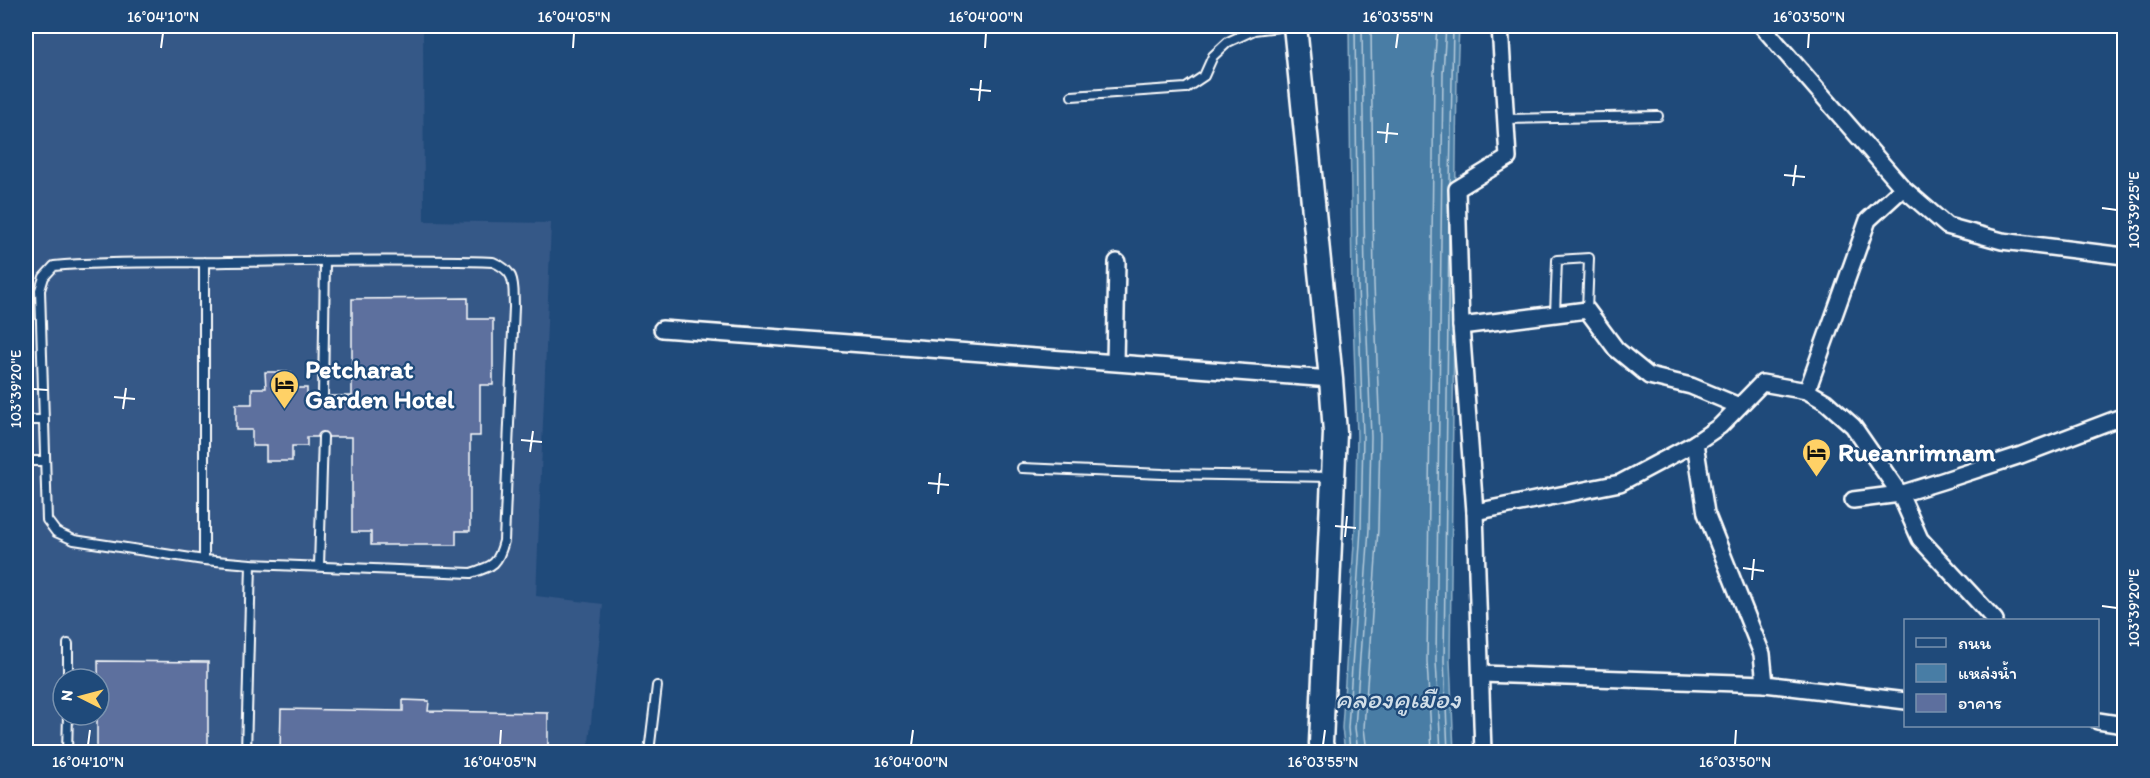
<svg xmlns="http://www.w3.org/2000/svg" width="2150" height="778" viewBox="0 0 2150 778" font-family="Itim,'Playpen Sans Thai',sans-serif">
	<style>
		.built { fill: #365887; fill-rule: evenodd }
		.water { fill: #487da5; stroke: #91b1c9; stroke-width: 1.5 }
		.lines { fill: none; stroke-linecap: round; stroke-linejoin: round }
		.shore { stroke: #b6cbdb; stroke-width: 1.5 }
		.building { fill: #5d6f9e; stroke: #fff; stroke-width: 1.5 }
		.lane-casing { stroke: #fff; stroke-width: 12 }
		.street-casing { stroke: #fff; stroke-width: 20 }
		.secondary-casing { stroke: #fff; stroke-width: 27 }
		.lane { stroke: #1f4a7a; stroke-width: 8 }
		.street { stroke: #1f4a7a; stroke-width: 15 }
		.secondary { stroke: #1f4a7a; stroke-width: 22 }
		.ticks { fill: none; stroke: #fff; stroke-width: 2 }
		.labels { text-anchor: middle; stroke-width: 4.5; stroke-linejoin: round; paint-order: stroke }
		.poi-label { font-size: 26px; font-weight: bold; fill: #fff; stroke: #1f4a7a; text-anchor: start }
		.water-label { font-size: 27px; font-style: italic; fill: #d1dee8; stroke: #1f4a7a }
		.neatline { fill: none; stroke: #fff; stroke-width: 2 }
		.ticks-label { font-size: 15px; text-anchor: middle; fill: #fff }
	</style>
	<rect width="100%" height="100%" fill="#1f4a7a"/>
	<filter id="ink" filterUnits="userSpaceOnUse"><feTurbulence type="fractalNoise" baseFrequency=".0167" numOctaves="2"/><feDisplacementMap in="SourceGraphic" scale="12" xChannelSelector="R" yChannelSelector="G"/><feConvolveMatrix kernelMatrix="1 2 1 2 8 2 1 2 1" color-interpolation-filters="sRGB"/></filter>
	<g filter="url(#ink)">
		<path class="built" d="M26,26H423L424,221L551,223L536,596L603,604L588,752H26ZM63,679H99V715H63Z"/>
		<polygon class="water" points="1349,26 1459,26 1457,73 1450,661 1454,752 1345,752 1342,728 1355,528 1357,436 1352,285"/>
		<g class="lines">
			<g class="shore">
				<polyline points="1450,184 1453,26"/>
				<polyline points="1350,752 1348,728 1361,529 1363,436 1358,285 1355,26"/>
				<polyline points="1358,752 1355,728 1369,529 1371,437 1365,285 1362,26"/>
				<polyline points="1367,752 1364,728 1378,529 1380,437 1374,284 1371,26"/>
				<polyline points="1432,752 1427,661 1434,73 1437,26"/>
				<polyline points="1441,752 1436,661 1443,73 1446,26"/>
				<polyline points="1448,752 1444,661 1449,226"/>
			</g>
		</g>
		<g class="building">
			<polygon points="468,298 468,319 493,319 493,385 480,385 480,436 470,436 470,531 456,531 456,545 371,545 371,532 352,532 352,437 307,437 307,446 292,446 292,461 266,461 266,446 252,446 252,430 236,430 236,404 252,404 252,388 266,388 265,372 291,372 291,388 307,388 307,396 352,396 352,299"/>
			<polygon points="98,661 208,662 208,752 97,752 97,715 99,715"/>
			<polygon points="403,700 429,701 428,711 548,713 548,752 280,752 281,709 403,711"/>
		</g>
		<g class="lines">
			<defs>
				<g id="lane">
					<polyline points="1072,96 1186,88 1204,76 1213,56 1228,42 1254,30 1288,26"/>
					<polyline points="1506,119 1658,116"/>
					<polyline points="1555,314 1557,260 1589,258 1587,310"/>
					<polyline points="323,396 325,261"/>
					<polyline points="26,420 43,420"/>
					<polyline points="26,461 45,461"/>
					<polyline points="1022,468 1163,474 1331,477"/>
					<path d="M204,560L74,540L56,532L47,520L40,290L44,277L54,266C112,261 170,263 228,262C316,261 404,259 493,262C517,272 513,284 514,307L504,541C498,564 494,566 471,573L251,564L204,560V262"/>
					<polyline points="319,566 323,437"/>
					<polyline points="68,679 68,644"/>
					<polyline points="67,752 68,715"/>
					<polyline points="246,752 251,564"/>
					<polyline points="649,752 657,686"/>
				</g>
				<g id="street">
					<polyline points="1762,26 1903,188 1947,226 2002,241 2124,256"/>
					<polyline points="1461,326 1587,310 1616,349 1649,376 1691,386 1739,406"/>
					<polyline points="662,329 1331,379"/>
					<polyline points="1115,362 1117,262"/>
					<polyline points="1807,391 1868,220 1903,188"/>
					<polyline points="1695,443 1706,513 1762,654 1765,684"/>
					<polyline points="1853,500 1900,494 1942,481 2021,455 2124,416"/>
					<polyline points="1475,512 1620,483 1695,443 1720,426 1762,383 1807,391 1826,402 1853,426 1900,494 1920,539 1995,620"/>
					<polyline points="1481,674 1765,684 1906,701"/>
					<polyline points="2098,721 2124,725"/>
					<polyline points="1483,752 1475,512 1461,326 1457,189 1508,158 1500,26"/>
				</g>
				<polyline id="secondary" points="1295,26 1331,379 1335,433 1321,743 1323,752"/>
			</defs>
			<use href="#lane" class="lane-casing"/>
			<use href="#street" class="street-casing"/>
			<use href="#secondary" class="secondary-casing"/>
			<use href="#lane" class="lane"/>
			<use href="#street" class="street"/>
			<use href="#secondary" class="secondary"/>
		</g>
	</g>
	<path class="ticks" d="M161,48L163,33M573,48L574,33M985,48L986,33M1396,48L1398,33M1808,48L1809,33M970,89L991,91M979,101L981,80M1377,132L1398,134M1386,143L1388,123M1784,175L1805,177M1793,186L1796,165M2102,208L2117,210M33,389L48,390M114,397L135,399M123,409L126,388M521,440L542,442M530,452L533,431M928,483L949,485M938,494L940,473M1335,526L1356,528M1345,537L1347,516M1743,568L1764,571M1752,580L1754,559M2102,606L2117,608M88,745L90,730M500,745L501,730M911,745L913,730M1323,745L1325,730M1735,745L1736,730"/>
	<defs>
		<symbol id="hotel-pin" viewBox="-11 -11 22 30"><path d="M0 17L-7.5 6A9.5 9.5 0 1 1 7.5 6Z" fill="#ffd166" stroke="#1f4a7a"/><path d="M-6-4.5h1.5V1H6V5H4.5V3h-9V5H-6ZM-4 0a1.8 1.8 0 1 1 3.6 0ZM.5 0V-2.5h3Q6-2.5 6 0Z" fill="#111"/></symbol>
	</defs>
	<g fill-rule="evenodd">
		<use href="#hotel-pin" x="268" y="368" width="33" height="45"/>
		<use href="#hotel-pin" x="1800" y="436" width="33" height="45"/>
	</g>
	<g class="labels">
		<g class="poi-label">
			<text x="305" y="378">Petcharat<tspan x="305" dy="30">Garden Hotel</tspan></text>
			<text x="1838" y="461">Rueanrimnam</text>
		</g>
		<g class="water-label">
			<text x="1398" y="708">คลองคูเมือง</text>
		</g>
	</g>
	<rect width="2150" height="778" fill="none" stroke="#1f4a7a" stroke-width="66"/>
	<rect x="1904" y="619" width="195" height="108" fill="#1f4a7a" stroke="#7992af" stroke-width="1.5"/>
	<rect x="1916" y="638" width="30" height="9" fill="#1f4a7a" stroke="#7992af" stroke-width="1.5"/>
	<text x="1958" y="649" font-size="18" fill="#ffffff">ถนน</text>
	<rect x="1916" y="664" width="30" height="18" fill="#487da5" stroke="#7992af" stroke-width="1.5"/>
	<text x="1958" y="679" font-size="18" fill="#ffffff">แหล่งน้ำ</text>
	<rect x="1916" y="694" width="30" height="18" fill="#5d6f9e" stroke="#7992af" stroke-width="1.5"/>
	<text x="1958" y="709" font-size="18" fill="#ffffff">อาคาร</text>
	<g transform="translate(81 697) rotate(276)"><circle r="28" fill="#1f4a7a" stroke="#7992af" stroke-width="1.5"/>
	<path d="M0-4.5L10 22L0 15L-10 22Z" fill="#ffd166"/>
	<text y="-9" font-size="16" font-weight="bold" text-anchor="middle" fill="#ffffff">N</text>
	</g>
	<rect x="33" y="33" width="2084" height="712" class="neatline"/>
	<g class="ticks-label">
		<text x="163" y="22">16°04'10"N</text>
		<text x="574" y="22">16°04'05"N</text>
		<text x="986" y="22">16°04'00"N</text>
		<text x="1398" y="22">16°03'55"N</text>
		<text x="1809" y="22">16°03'50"N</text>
		<text transform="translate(2134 210) rotate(-90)" y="5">103°39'25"E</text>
		<text transform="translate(16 389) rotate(-90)" y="5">103°39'20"E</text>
		<text transform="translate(2134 608) rotate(-90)" y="5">103°39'20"E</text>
		<text x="88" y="767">16°04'10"N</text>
		<text x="500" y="767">16°04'05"N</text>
		<text x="911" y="767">16°04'00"N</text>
		<text x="1323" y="767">16°03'55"N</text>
		<text x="1735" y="767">16°03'50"N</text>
	</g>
</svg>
